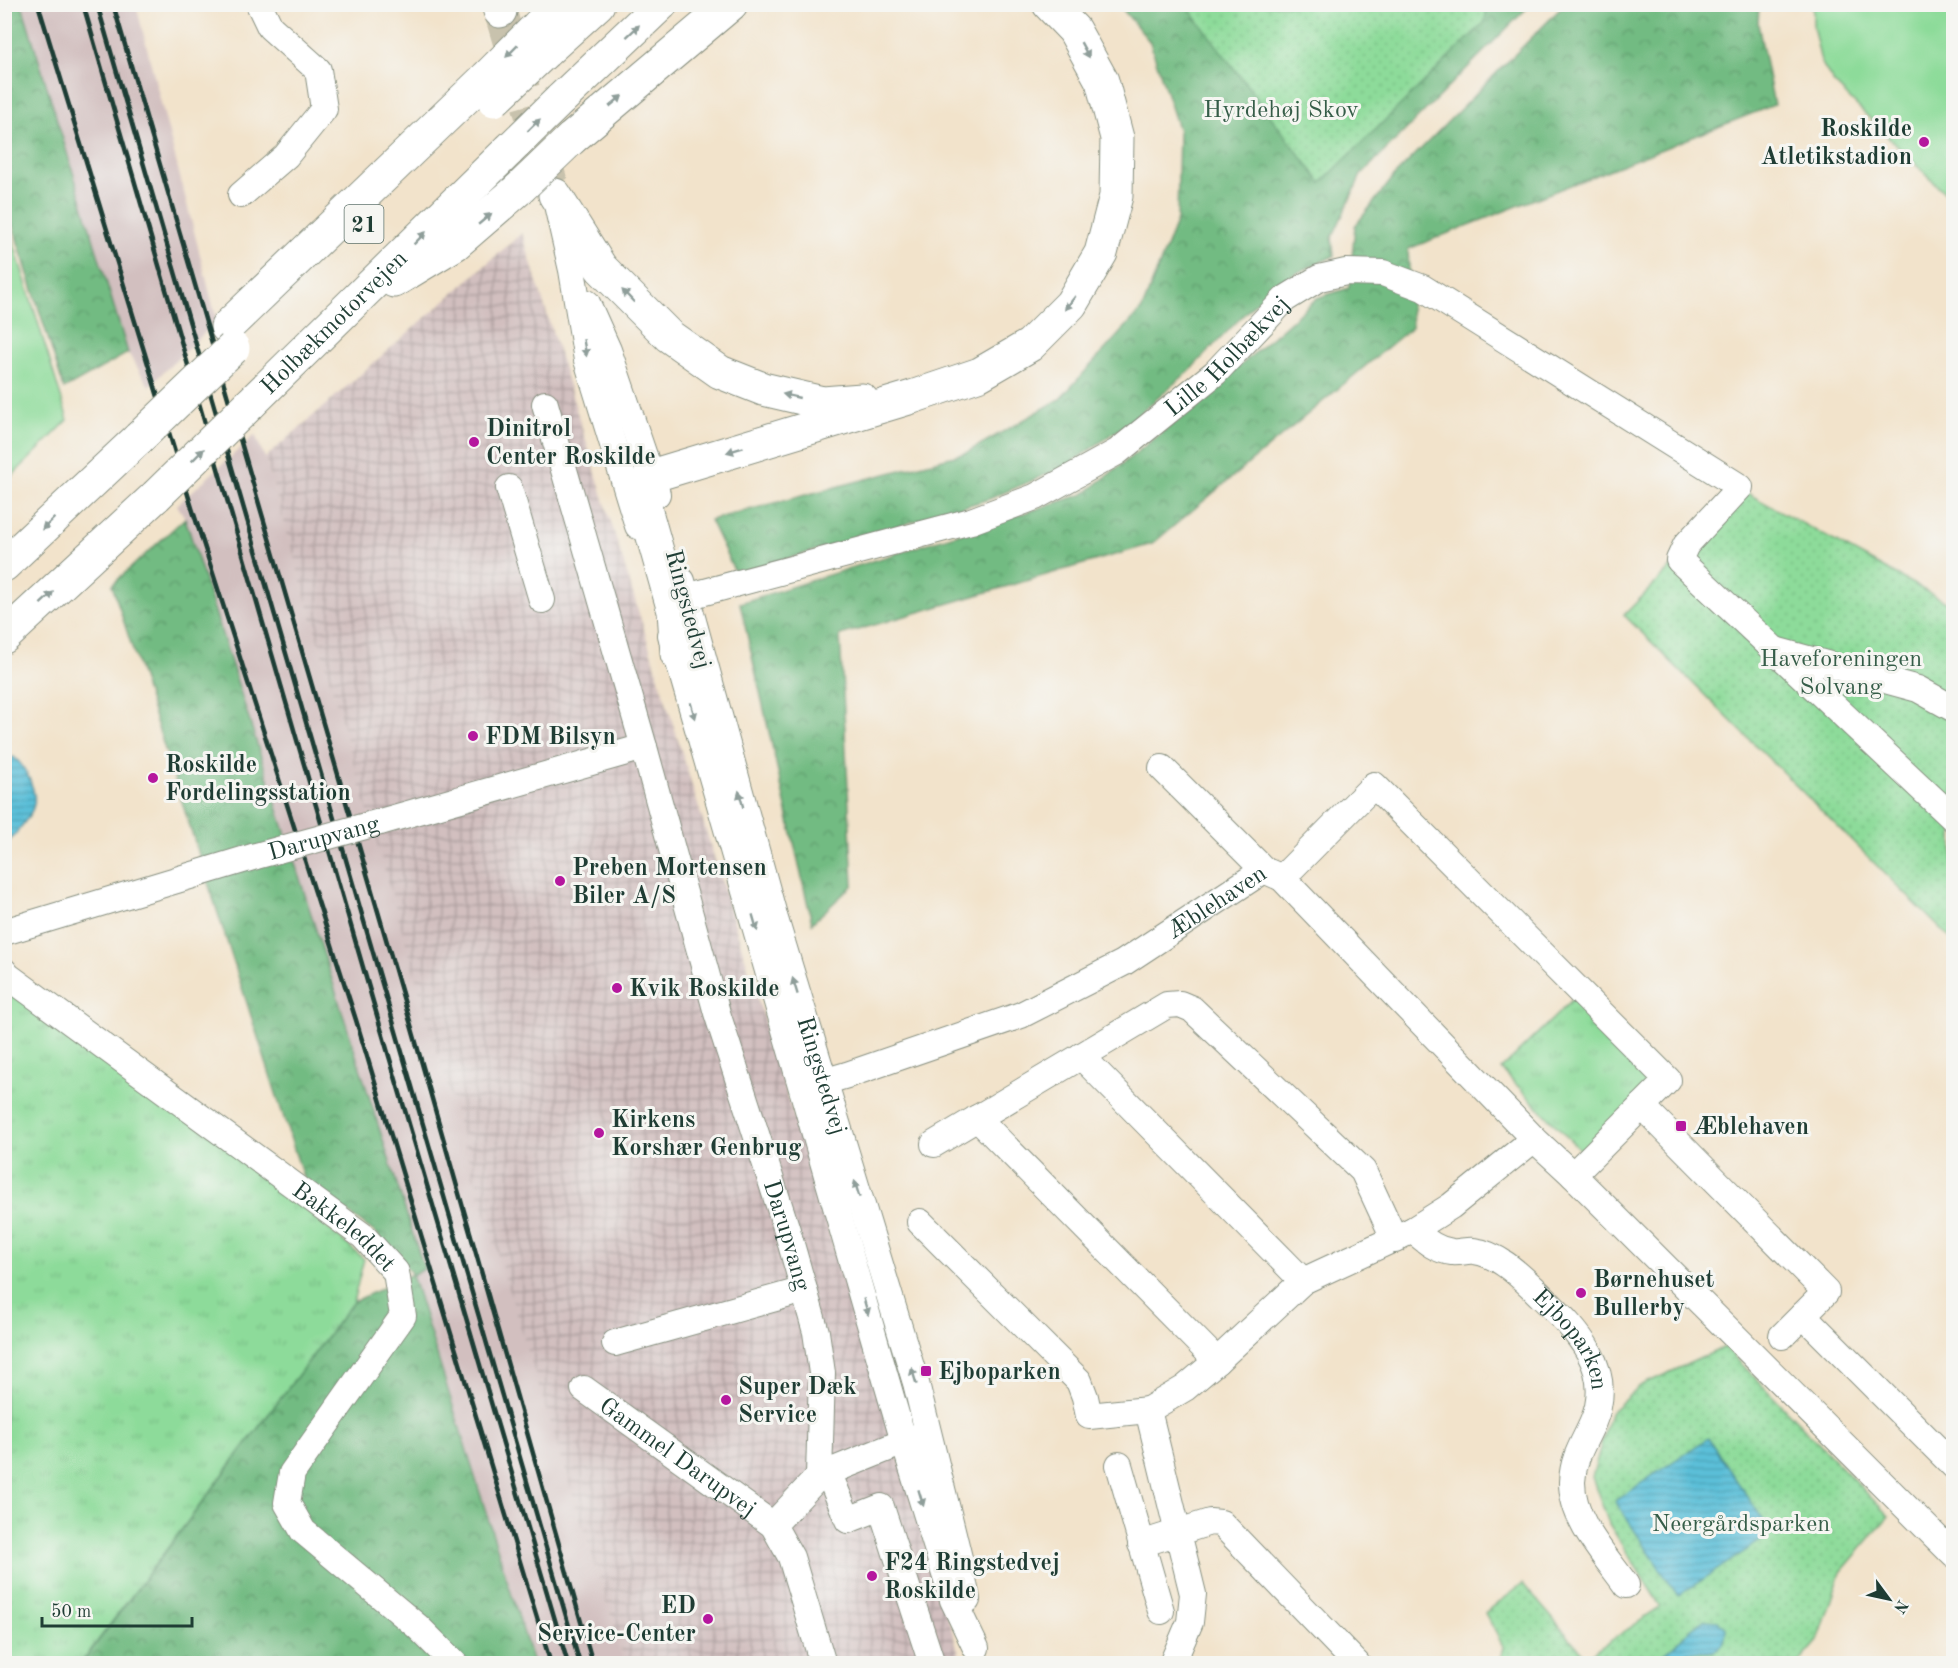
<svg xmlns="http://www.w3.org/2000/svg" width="1958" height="1668" viewBox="0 0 1958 1668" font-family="'Old Standard TT',serif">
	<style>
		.industrial { fill: url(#industrial-grid) }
		.railway { fill: #d2bfbf }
		.grass { fill: url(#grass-tufts); stroke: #568c67; stroke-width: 1.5 }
		.forest { fill: url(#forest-crowns); stroke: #487c5b; stroke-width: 1.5 }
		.park { fill: url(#park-dots); stroke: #568c67; stroke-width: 1.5 }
		.pitch { fill: #8ddb9a; stroke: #568c67; stroke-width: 1.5 }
		.water { fill: url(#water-rules); stroke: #3d7e86; stroke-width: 1.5 }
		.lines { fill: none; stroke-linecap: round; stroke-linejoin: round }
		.major-tunnel { stroke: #c8c2ad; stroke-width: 33; stroke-dasharray: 33 16; stroke-linecap: butt }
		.minor-casing { stroke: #889080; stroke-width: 28 }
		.major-casing { stroke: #889080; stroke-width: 35 }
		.highway-casing { stroke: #889080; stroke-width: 35 }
		.minor { stroke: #fff; stroke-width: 26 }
		.major { stroke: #fff; stroke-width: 33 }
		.highway { stroke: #fff; stroke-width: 33 }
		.rail { stroke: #1f3d34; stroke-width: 4.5 }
		.minor-bridge-casing { stroke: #889080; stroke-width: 28; stroke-linecap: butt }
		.highway-bridge-casing { stroke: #889080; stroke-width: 35; stroke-linecap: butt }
		.minor-bridge { stroke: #fff; stroke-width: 26 }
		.highway-bridge { stroke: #fff; stroke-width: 33 }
		.oneway { fill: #8f9e9a }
		.poi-dot { fill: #b5179e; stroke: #f6f6f2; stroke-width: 2 }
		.labels { text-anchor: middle; stroke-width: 6; stroke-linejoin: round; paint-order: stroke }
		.shield { fill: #f6f6f2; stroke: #60746d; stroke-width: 1.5 }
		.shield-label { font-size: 22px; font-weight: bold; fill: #1f3d34 }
		.park-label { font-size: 24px; fill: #355d48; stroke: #f6f6f2 }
		.poi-label { font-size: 24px; font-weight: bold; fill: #1f3d34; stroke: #f6f6f2; text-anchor: start }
		.street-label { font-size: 24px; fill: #1f3d34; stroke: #f6f6f2 }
	</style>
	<defs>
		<pattern id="industrial-grid" width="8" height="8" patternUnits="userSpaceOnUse" patternTransform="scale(1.5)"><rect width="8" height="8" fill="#d2bfbf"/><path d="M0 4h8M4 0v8" fill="none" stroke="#aa9c9c"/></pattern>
		<pattern id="grass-tufts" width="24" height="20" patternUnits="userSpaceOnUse" patternTransform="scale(1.5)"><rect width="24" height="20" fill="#8ddb9a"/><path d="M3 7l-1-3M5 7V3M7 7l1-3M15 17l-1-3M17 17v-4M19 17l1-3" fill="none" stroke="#79bd85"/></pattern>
		<pattern id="forest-crowns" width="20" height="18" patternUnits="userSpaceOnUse" patternTransform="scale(1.5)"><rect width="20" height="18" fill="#72bb82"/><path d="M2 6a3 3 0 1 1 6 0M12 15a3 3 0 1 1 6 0" fill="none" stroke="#5d996b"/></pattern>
		<pattern id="park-dots" width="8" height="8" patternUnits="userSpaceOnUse" patternTransform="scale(1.5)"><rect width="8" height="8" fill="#8ddb9a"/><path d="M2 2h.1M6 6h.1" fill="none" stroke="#79bd85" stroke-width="1.8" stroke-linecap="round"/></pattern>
		<pattern id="water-rules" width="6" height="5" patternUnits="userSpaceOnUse" patternTransform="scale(1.5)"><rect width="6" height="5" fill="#5bc0d9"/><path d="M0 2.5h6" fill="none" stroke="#4b9db1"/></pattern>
	</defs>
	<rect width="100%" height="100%" fill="#f6f6f2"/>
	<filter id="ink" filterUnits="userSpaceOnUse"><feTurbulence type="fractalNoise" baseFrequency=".0167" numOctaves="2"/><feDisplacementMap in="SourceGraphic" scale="12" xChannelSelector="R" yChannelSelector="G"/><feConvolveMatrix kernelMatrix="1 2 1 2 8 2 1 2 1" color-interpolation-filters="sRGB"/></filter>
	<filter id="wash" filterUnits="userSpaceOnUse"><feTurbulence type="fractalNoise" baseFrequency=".008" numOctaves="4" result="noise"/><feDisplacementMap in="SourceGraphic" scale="24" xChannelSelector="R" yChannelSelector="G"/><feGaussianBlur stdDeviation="1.35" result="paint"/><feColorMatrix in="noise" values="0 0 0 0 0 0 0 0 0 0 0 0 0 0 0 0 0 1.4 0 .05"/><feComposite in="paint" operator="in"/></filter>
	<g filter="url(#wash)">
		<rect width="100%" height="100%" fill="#f2e3cb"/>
		<polygon class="industrial" points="522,233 962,1663 625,1663 472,1174 265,458"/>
		<g class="railway">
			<polygon points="21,5 136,5 217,321 149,386 128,353"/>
			<polygon points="255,435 265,458 473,1174 625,1663 533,1663 412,1274 424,1269 185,518 177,505"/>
		</g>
		<g class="grass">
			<polygon points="4,985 256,1167 364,1259 353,1302 81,1663 5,1663"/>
			<polygon points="1574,998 1654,1081 1582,1152 1501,1069"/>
		</g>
		<g class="forest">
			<polygon points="4,5 22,5 128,353 64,389 5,201"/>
			<polygon points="1119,5 1530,5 1361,175 1332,238 1334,256 1294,274 1254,304 1188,372 1131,421 1066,466 989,499 736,574 710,520 966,453 1060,399 1142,309 1177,220 1179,131 1150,42"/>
			<polygon points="1564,5 1759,5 1758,24 1774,105 1408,249 1412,327 1152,544 840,635 853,885 812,923 740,603 1084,494 1184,415 1317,298 1349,288 1355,226 1396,174"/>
			<polygon points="185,518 424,1269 412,1275 533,1663 81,1664 353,1302 412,1274 377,1234 304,1180 112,585"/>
		</g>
		<g class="park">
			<polygon points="1186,5 1487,5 1485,22 1321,183"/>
			<polygon points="1745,492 1953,606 1953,941 1624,615"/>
			<polygon points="1725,1347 1889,1516 1841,1572 1818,1641 1799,1663 1499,1663 1504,1648 1485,1613 1523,1584 1586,1657 1661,1607 1609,1524 1592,1477 1610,1413 1640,1386"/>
		</g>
		<g class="pitch">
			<polygon points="1813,5 1953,5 1953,201 1834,83 1821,62 1813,26"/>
			<polygon points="5,215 68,420 5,483 4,483"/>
		</g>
		<g class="water">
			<path d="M14,757C25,766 39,793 33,808C29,819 13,837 5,846V758Z"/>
			<polygon points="1708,1438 1772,1533 1678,1596 1615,1501"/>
			<path d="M1704,1620L1718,1621L1726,1628C1725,1657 1710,1652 1688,1651L1671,1663H1656L1693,1627Z"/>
		</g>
	</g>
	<g filter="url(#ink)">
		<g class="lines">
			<polyline class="major-tunnel" points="500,11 553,188"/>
			<defs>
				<g id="minor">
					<polyline points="241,195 286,156 324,109 318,70 270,27 259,4"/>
					<polyline points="558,209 572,270 587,360 638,526"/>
					<polyline points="587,303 608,350 657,494"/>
					<path id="s1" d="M545,404L644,747L717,1013L787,1230L816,1332L822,1373L819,1476L921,1435"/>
					<polyline points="509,488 542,600"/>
					<path id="s2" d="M682,581L775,919L916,1383L960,1562L967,1600"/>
					<path id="s3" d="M686,597L971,521L1035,497L1117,452L1215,373L1285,299L1319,278L1346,272L1383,273L1423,288L1740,487L1686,545L1679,560L1954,819"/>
					<polyline points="671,635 904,1442 953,1600 976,1648"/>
					<polyline points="1775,650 1918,689 1954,709"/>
					<polyline points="1162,768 1264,870"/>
					<polyline points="380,822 644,747"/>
					<polyline points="1282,878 1374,785 1668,1080 1573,1175"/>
					<polyline points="4,932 256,856"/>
					<path id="s4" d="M4,971L8,976L363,1236L396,1272L403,1316L292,1473L287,1503L303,1531L418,1627L455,1664"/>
					<polyline points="1081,1056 1303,1281"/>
					<path id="s5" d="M803,1088L847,1075L1021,1015L1123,963L1264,870L1282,878L1534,1139L1573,1175L1954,1555"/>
					<polyline points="1642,1106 1826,1292 1782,1336"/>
					<polyline points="977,1118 1217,1361"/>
					<polyline points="934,1144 1167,1005 1180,1004 1192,1009 1363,1171 1395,1240"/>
					<polyline points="920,1222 1079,1381 1085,1397 1089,1416 1148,1410"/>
					<path id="s6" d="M1413,1230C1425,1240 1435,1250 1452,1252C1459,1253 1467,1250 1474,1251C1497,1254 1516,1272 1532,1287C1569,1324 1618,1364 1593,1422C1584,1443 1573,1457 1572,1482C1572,1521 1605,1555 1626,1585"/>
					<polyline points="1803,1315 1954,1466"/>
					<polyline points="615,1343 804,1290"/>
					<path id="s7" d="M584,1389L773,1525L791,1557L823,1664"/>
					<polyline points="1119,1465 1161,1611"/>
					<polyline points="828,1472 848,1520 881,1507 932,1664"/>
					<polyline points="773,1525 819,1476"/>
					<polyline points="1141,1544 1210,1522 1221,1523 1357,1664"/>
					<polyline points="1172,1664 1190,1622 1193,1594 1148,1410 1185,1388 1217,1361 1303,1281 1413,1230 1451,1206 1534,1139"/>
				</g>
				<polyline id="major" points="498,4 500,11"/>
				<g id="highway">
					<polyline points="538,26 559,4"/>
					<polyline points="545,52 598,4"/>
					<polyline points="560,100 661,4"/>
					<polyline points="571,139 731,4"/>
					<polyline points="555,195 601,268 669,336 720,372 763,389 823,403 862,400"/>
					<polyline points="394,281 455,244 520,188"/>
					<polyline points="227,327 487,77"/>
					<path id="s8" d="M250,404L509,150"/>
					<polyline points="4,565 139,438"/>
					<polyline points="4,637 156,496"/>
					<polyline points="677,654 674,611 646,512 644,485 651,476 912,397 980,374 1030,345 1071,304 1101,253 1116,196 1117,138 1102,81 1074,30 1049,4"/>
				</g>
			</defs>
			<use href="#minor" class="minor-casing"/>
			<use href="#major" class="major-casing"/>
			<use href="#highway" class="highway-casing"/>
			<use href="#minor" class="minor"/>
			<use href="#major" class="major"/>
			<use href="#highway" class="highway"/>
			<g class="rail">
				<polyline points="38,4 192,508 356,1020 551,1664"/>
				<polyline points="83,4 376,1012 568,1664"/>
				<polyline points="97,4 580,1664"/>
				<polyline points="113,4 405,1004 593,1664"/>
			</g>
			<defs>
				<g id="minor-bridge">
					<path id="s9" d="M256,856L380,822"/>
				</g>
				<g id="highway-bridge">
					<polyline points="487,77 538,26"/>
					<polyline points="494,100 545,52"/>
					<polyline points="509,150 560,100"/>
					<polyline points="520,188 571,139"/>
					<polyline points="139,438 233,348"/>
					<polyline points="156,496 250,404"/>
				</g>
			</defs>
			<use href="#minor-bridge" class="minor-bridge-casing"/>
			<use href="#highway-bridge" class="highway-bridge-casing"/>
			<use href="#minor-bridge" class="minor-bridge"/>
			<use href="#highway-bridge" class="highway-bridge"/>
		</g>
		<defs><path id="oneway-solid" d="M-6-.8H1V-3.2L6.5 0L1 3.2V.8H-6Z" transform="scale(1.5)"/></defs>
		<g class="oneway">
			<use href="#oneway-solid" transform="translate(633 31) rotate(-43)"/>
			<use href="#oneway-solid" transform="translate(1085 50) rotate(61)"/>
			<use href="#oneway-solid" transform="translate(512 51) rotate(135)"/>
			<use href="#oneway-solid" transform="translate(616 101) rotate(-40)"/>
			<use href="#oneway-solid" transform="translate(534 125) rotate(-44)"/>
			<use href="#oneway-solid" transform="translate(485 219) rotate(-40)"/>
			<use href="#oneway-solid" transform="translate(420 238) rotate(-45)"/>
			<use href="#oneway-solid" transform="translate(628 296) rotate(-134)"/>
			<use href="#oneway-solid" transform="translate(1070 303) rotate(128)"/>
			<use href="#oneway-solid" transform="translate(585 348) rotate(80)"/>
			<use href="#oneway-solid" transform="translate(791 396) rotate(-167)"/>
			<use href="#oneway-solid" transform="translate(735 450) rotate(163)"/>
			<use href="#oneway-solid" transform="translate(198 455) rotate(-45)"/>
			<use href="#oneway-solid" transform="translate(48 524) rotate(136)"/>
			<use href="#oneway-solid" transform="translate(47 598) rotate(-43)"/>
			<use href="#oneway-solid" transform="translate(693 711) rotate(74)"/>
			<use href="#oneway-solid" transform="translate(741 799) rotate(-105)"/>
			<use href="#oneway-solid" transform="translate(755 923) rotate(74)"/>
			<use href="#oneway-solid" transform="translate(795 986) rotate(-107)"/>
			<use href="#oneway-solid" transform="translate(857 1189) rotate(-107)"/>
			<use href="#oneway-solid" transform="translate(866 1307) rotate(74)"/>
			<use href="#oneway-solid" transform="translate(914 1376) rotate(-107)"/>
			<use href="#oneway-solid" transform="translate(921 1498) rotate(73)"/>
		</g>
	</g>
	<g class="poi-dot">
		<circle cx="1924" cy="142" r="6"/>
		<circle cx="474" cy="442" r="6"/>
		<circle cx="473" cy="736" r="6"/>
		<circle cx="153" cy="778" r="6"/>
		<circle cx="560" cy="881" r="6"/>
		<circle cx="617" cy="988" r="6"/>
		<rect x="1675" y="1120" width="12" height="12" rx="3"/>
		<circle cx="599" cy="1133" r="6"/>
		<circle cx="1581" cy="1293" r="6"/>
		<rect x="920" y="1365" width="12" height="12" rx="3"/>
		<circle cx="726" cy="1400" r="6"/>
		<circle cx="872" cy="1576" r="6"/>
		<circle cx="708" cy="1619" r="6"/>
	</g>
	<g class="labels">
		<rect class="shield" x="344.5" y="205" width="39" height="38" rx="4.5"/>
		<g class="shield-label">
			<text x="364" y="232">21</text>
		</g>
		<g class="park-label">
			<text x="1281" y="117">Hyrdehøj Skov</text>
			<text x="1841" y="666">Haveforeningen<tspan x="1841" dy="28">Solvang</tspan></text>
			<text x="1741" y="1531">Neergårdsparken</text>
		</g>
		<g class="poi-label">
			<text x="1912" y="136" text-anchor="end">Roskilde<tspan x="1912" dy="28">Atletikstadion</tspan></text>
			<text x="486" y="436">Dinitrol<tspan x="486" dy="28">Center Roskilde</tspan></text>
			<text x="485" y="744">FDM Bilsyn</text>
			<text x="165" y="772">Roskilde<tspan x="165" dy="28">Fordelingsstation</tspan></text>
			<text x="572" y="875">Preben Mortensen<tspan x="572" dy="28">Biler A/S</tspan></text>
			<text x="629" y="996">Kvik Roskilde</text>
			<text x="611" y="1127">Kirkens<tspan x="611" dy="28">Korshær Genbrug</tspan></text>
			<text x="1693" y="1134">Æblehaven</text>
			<text x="1593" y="1287">Børnehuset<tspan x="1593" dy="28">Bullerby</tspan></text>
			<text x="938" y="1379">Ejboparken</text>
			<text x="738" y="1394">Super Dæk<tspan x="738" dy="28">Service</tspan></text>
			<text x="884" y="1570">F24 Ringstedvej<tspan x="884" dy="28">Roskilde</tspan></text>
			<text x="696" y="1613" text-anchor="end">ED<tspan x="696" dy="28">Service-Center</tspan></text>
		</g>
		<g class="street-label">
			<text dy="8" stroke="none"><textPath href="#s8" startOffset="117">Holbækmotorvejen</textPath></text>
			<text dy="8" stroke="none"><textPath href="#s3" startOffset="603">Lille Holbækvej</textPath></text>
			<text transform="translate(689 609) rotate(75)" y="8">Ringstedvej</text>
			<text dy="8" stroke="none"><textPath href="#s9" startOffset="70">Darupvang</textPath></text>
			<text dy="8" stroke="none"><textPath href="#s5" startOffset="456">Æblehaven</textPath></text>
			<text dy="8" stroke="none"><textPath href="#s2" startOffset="514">Ringstedvej</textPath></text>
			<text dy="8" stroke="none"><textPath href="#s4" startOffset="426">Bakkeleddet</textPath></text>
			<text dy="8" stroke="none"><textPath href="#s1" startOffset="866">Darupvang</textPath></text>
			<text dy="8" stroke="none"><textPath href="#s6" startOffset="204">Ejboparken</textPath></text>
			<text dy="8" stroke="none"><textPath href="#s7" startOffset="116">Gammel Darupvej</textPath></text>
		</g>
	</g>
	<rect width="1958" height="1668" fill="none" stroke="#f6f6f2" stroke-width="24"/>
	<g transform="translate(1889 1599) rotate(123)" stroke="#f6f6f2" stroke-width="4.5" paint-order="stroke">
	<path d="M0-4.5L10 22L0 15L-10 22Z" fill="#1f3d34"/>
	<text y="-9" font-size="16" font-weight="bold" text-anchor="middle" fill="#1f3d34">N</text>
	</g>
	<path d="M42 1617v9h150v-9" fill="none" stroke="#1f3d34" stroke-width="3"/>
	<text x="51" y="1617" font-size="18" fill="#1f3d34" stroke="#f6f6f2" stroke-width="4.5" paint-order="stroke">50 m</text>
</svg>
